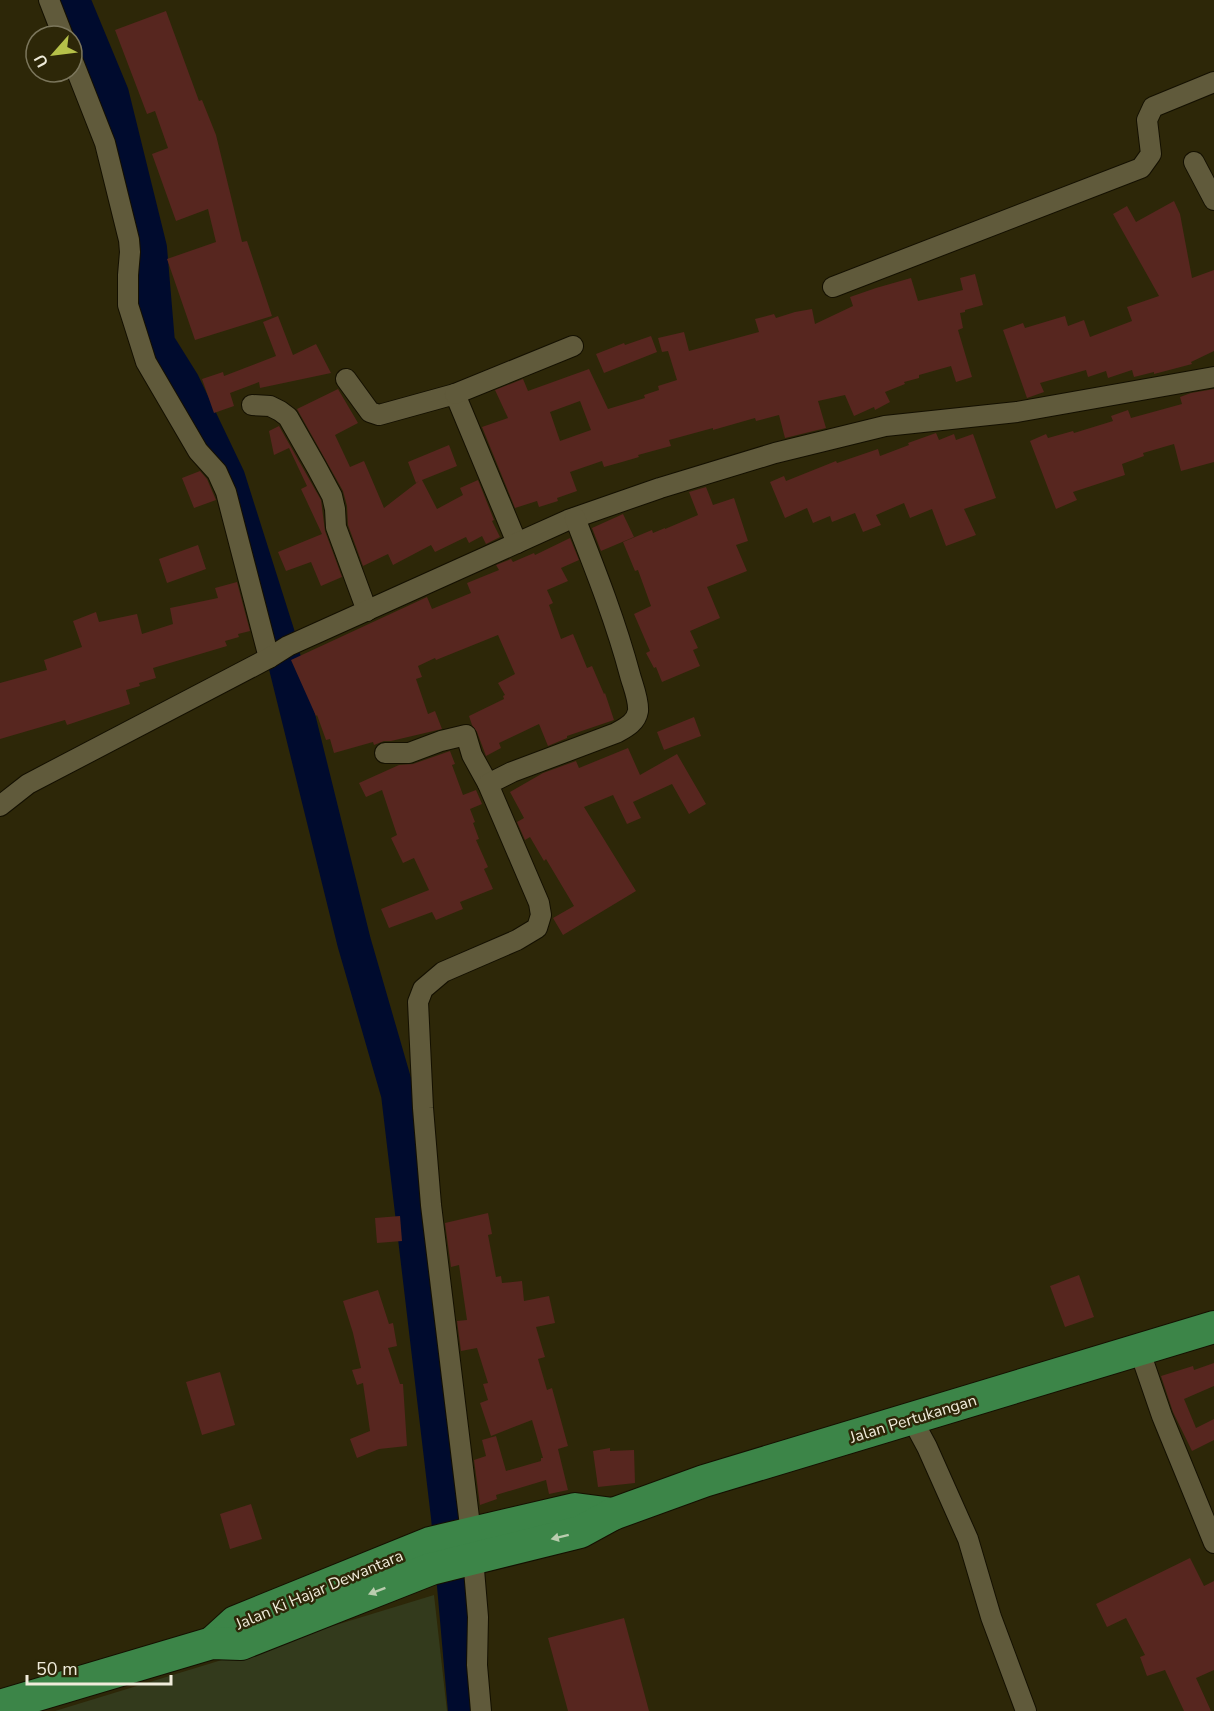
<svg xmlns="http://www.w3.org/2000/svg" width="1214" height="1711" viewBox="0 0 1214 1711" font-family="'Nunito Sans',sans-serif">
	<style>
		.green { fill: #333a1c }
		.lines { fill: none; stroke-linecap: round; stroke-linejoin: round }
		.river { stroke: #000b2e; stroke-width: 34 }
		.building { fill: #57261f; fill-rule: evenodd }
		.minor-casing { stroke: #141000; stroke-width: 22 }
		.primary-casing { stroke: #141000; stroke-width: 34 }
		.minor { stroke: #605a3b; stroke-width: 20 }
		.primary { stroke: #3c8548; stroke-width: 32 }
		.oneway { fill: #bacdaf }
		.labels { text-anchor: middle; stroke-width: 5; stroke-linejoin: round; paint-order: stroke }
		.street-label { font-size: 16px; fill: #f0ecdb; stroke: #2d2708 }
	</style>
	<rect width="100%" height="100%" fill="#2d2708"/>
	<polygon class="green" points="434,1595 447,1711 55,1711"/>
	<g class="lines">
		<polyline class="river" points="73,0 112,94 150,248 158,343 183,383 228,477 278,635 354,942 398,1094 448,1517 465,1711"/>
	</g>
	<g class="building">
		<polygon points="166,11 199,101 202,100 216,135 242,242 247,241 272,316 195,340 167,259 216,242 208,209 176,221 152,154 168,148 155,111 147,114 115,30"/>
		<polygon points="1174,201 1180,214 1192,278 1214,270 1214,351 1191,362 1192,364 1154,374 1154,372 1134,377 1132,370 1108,378 1106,371 1088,377 1086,370 1040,383 1044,392 1027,398 1003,330 1023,323 1025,328 1065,316 1068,326 1084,320 1090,337 1132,321 1127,307 1159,296 1113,214 1127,206 1136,222"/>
		<path d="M975,274L983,305L965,310V312L960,313L963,328L958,330L972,377L956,382L951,366L919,375V378L904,382L905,384L885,392L890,402L875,410L874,407L854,416L845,395L818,401L826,428L785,438L779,415L756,421L755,418L713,430V428L669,440L671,446L638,455L639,457L622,462L604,467L602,461L570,472L577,491L557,498L558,501L539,507L537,501L515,508L482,427L508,418L495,390L523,379L528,391L589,369L608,409L645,398L644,395L659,390L658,386L677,380L668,351L662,352L658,338L684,332L689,351L759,332L755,319L774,314L776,318L795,312L812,309L815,324L853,306L850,297L876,288L911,278L918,301L963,290L960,278ZM580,401L591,430L560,441L550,412Z"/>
		<polygon points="278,316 293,355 316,344 331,373 260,388 259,382 230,393 234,406 214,413 202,379 223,372 224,376 276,356 263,322"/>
		<polygon points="651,336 657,352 604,373 596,354 624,343 625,345"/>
		<polygon points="338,389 358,423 335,435 350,467 364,461 384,508 419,481 416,483 408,462 449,445 457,466 422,480 437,509 463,495 460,488 478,480 494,520 492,521 500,537 486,544 482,536 469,543 466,537 435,552 431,545 393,565 388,554 363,566 348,525 347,506 343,491 297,409"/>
		<polygon points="1214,389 1214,462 1181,471 1174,444 1143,453 1144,456 1122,464 1125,475 1073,492 1077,500 1056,509 1030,441 1046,434 1048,438 1073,431 1074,433 1113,421 1111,416 1128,410 1131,418 1182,404 1180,397 1191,393"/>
		<polygon points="279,426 321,500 325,531 342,577 321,586 311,562 286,571 278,552 322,534 301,489 307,486 289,448 274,455 269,431"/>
		<polygon points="936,433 939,440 954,434 956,440 973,434 996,498 964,509 976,535 946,546 932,509 910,518 904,503 876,515 881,525 863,532 855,513 832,522 830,516 813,523 807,508 785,518 770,482 784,476 786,481 836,461 837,463 878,449 880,456 909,445 908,443"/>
		<polygon points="200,471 207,479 216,500 194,508 182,478"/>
		<polygon points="706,487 713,505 734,498 748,541 736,545 747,571 707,587 720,618 690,631 698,648 693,650 700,666 662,682 656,667 654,668 646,653 650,651 634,614 651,606 638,570 635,571 623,542 652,530 653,533 665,528 665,529 698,515 689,492"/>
		<polygon points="623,514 634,537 601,551 592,528"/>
		<polygon points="570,538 579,560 561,568 568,581 547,590 553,603 549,605 561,639 573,634 587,668 592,666 604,694 605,693 614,720 567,736 567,738 548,746 539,724 499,743 501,748 486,756 477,732 472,725 469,716 504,699 503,696 505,695 498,683 515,674 498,635 436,660 435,658 418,666 422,677 416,679 428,714 435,711 442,729 391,741 384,741 374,745 373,742 334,753 330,739 326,740 317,715 316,716 291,660 427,597 432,609 471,593 467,583 499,570 496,565 511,559 513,562 534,553 535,555"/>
		<polygon points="198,545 206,569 167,583 159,559"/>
		<polygon points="237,582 250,631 238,634 239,637 225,641 227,646 153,668 156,678 139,683 140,686 126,690 130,704 67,725 65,720 0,739 0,683 47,670 44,660 82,647 73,621 96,612 99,622 137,614 142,634 173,624 170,608 218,598 215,588"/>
		<polygon points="694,717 701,736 664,750 657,732"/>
		<polygon points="628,748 640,775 677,754 706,804 689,814 672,784 633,802 641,818 627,824 613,795 584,807 636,891 563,935 553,918 574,906 546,859 544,861 530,837 525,840 517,822 524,818 510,792 543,773 576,761 579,768"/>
		<polygon points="450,751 455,764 452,765 463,795 476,790 482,804 470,809 475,822 473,823 479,839 476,840 488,867 484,869 493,889 460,902 463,909 436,920 432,912 389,928 381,909 429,890 414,858 403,863 391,838 397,835 382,790 366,797 359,783 399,765 413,764"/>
		<polygon points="488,1213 492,1234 488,1235 496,1277 501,1276 502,1283 522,1281 524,1301 549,1296 555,1323 536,1327 545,1357 538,1359 547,1390 552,1388 568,1446 558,1449 568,1490 549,1494 546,1480 496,1495 497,1499 480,1505 474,1460 486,1456 482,1440 496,1436 506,1471 541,1461 541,1458 543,1458 532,1420 491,1436 480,1403 488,1400 483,1384 488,1383 477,1348 461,1351 457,1321 467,1320 459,1265 451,1267 445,1223"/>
		<polygon points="400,1216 402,1241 377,1243 375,1218"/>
		<polygon points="1079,1275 1094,1317 1065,1327 1050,1286"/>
		<polygon points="378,1290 389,1324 393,1323 397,1346 388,1348 400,1384 403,1384 407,1446 379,1449 357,1458 350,1439 370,1431 363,1383 357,1385 352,1370 361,1368 353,1333 343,1301"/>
		<polygon points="1214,1363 1214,1386 1184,1399 1196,1428 1214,1419 1214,1440 1192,1451 1173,1412 1161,1376 1193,1366 1194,1370"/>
		<polygon points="220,1372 235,1425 202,1435 186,1382"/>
		<polygon points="610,1448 610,1451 634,1450 635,1483 598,1487 593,1451"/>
		<polygon points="251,1504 262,1539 230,1549 220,1514"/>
		<polygon points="1190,1558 1204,1586 1214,1581 1214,1670 1196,1678 1211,1711 1184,1711 1165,1670 1147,1676 1140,1657 1145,1655 1126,1618 1107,1627 1096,1604"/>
		<polygon points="624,1618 649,1711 568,1711 548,1638"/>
	</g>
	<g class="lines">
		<defs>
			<g id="minor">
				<polyline points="49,0 63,36"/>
				<polyline points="72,59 105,143 129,240 130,252 128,275 128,305 146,362 198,451 217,472 226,492 269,658"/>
				<polyline points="1194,162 1214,200"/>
				<polyline points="833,287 1141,168 1151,154 1147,120 1153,107 1214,82"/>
				<polyline points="346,379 370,412 379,415 455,394 517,543"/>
				<polyline points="455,394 573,346"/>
				<polyline points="252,405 270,406 280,411 288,417 317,468 332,496 335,509 336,527 367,611"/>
				<polyline points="385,753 409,753 441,741 466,735 472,755 488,784"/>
				<polyline points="0,806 28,784 269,658 288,646 568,520 660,488 775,453 885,426 1017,412 1214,377"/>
				<polyline points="1139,1349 1162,1416 1214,1543"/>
				<polyline points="912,1419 927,1447 968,1539 991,1617 1026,1711"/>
				<path d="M481,1711L477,1665L478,1617L471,1534L431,1205L423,1108L418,1002L423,989L443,972L517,940L537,928L541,915L539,903L488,784L512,772L616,733C625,728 636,723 638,711C639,700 633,686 630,675C616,622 595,569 575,518"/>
			</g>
			<g id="primary">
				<polyline points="212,1643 235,1622 430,1543 575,1509 613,1514"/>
				<polyline points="0,1706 212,1643 241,1644 431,1569 580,1532 613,1514 704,1481 1214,1327"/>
			</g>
		</defs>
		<use href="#minor" class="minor-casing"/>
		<use href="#primary" class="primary-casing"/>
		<use href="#minor" class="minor"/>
		<use href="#primary" class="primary"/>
	</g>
	<defs><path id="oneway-solid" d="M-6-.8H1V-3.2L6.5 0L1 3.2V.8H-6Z" transform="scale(1.5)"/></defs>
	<g class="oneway">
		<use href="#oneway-solid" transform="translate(560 1537) rotate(166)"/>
		<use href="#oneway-solid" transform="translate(377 1591) rotate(159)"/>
	</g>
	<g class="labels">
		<g class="street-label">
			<text transform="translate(913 1418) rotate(-17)" y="6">Jalan Pertukangan</text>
			<text transform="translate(319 1589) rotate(-23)" y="6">Jalan Ki Hajar Dewantara</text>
		</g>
	</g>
	<g transform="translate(54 54) rotate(242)"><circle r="28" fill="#2d2708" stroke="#7b765c" stroke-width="1.5"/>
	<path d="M0-4.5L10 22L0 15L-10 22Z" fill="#b6c149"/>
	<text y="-9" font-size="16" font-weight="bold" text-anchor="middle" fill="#f0ecdb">U</text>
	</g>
	<path d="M27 1675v9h144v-9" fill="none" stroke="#f0ecdb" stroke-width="3"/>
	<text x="36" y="1675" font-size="18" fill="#f0ecdb" stroke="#2d2708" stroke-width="4.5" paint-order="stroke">50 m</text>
</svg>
